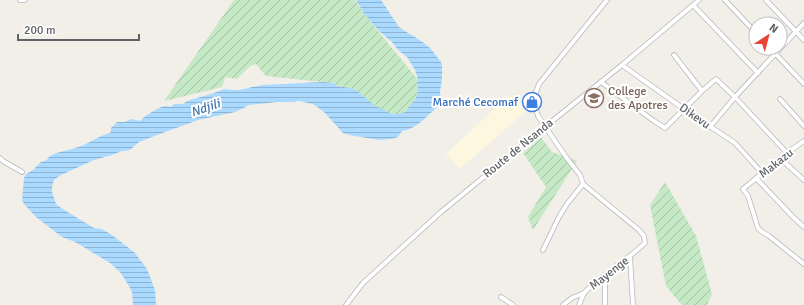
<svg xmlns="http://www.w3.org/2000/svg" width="804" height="305" viewBox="0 0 804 305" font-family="Signika,sans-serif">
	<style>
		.commercial { fill: #fef7e0 }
		.garden { fill: url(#garden-furrows) }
		.water { fill: url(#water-rules) }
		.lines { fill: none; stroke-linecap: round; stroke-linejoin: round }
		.minor-casing { stroke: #b5b8bc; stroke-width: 5.5 }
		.minor { stroke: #fff; stroke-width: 4 }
		.labels { text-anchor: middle; stroke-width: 4; stroke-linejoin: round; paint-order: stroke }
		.education-label { font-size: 12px; fill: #785e54; stroke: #fff; text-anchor: start }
		.shop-label { font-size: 12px; fill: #366cbe; stroke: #fff; text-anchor: end }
		.street-label { font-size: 12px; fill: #5f6368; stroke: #fff }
		.water-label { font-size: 13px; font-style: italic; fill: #4174aa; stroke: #fff }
	</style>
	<defs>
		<pattern id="garden-furrows" width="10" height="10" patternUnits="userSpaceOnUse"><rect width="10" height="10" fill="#c5e8c5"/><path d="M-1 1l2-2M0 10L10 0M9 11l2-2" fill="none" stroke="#a3c0a4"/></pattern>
		<pattern id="water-rules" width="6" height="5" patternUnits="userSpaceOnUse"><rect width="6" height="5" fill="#aadaff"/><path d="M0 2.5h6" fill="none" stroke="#8eb4d2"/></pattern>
	</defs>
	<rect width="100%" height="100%" fill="#f1efe8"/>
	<polygon class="commercial" points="509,95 528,109 460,169 446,154"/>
	<g class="garden">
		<polygon points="234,0 355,0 365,15 418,80 418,92 416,98 405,112 398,114 392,114 376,107 373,104 356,90 349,88 337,86 333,83 266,76 256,64 250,66 237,79 225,77 222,87 164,101"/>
		<polygon points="541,137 552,152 577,161 533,230 528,217 546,187 523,153"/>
		<polygon points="665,182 696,236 712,294 707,305 682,305 666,286 650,205"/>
	</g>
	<path class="water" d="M356,0H381L399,27L408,33L415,37L424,43L431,49L441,62L442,65V79L440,92L441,102L439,105C428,115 417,129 402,131L398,137L391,139L379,140L349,135L343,133L324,112L313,104L299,101L293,102H277L248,105L244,108L235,112L198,120L157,135L139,142L130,150L122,151L112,155L94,160L61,175L54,180L52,187V192L56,204L61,208L94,228L102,229L112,235L135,253L147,269L155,290L156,305H133L132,292L129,286L120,272L110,263L82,246L75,242L62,237L36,217L24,204L22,200L24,178L26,174L33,170L41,162L47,160C50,152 68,151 75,148C88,145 97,136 110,133L111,131V128L117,122H124L132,119L140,121C144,116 159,107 165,106C165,106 171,107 171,107L174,104H183L187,101L214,93L224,89L233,90H239L262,85L323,82L333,83L337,86L349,88L356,90L373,104L376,107H378L392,114H398L405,112L416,98L418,92V80L415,70L407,57L398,50L392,42L380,32L365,15Z"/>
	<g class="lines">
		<defs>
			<g id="minor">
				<polyline points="20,0 25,0"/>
				<polyline points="725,0 756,33"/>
				<polyline points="766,0 804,40"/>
				<polyline points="693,5 758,73"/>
				<polyline points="770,48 804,84"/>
				<polyline points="674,55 702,91"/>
				<polyline points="622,65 684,109 735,143 762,173"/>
				<polyline points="601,82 654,121 665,128 702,91 716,79 735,97 787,153"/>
				<polyline points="780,99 804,126"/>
				<polyline points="710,127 735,97 804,23"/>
				<polyline points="804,141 787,153 743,189 748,196 758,228 761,231 769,236 804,264"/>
				<polyline points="0,158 3,161 22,172"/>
				<polyline points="780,158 804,180"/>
				<polyline points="756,178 793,217 804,227"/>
				<polyline points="543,250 559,217 567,204 583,184"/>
				<polyline points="630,256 633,305"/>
				<polyline points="501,297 513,305"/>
				<polyline points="346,305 363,283 441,212 546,126 622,65 699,0"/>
				<polyline points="563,305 572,298 584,293"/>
				<polyline points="579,305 584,293 592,285 620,263 630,256 645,243 644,236 639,230 583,184 580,175 566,157 538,116 535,106 536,92 539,84 607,0"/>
				<polyline points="605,305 605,275"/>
			</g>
		</defs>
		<use href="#minor" class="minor-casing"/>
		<use href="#minor" class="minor"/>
	</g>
	<defs>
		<symbol id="school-ring" viewBox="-11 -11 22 22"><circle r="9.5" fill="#fff" stroke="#8d6e63" stroke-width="1.5"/><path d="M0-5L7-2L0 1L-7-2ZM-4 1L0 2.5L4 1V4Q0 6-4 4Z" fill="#8d6e63"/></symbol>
		<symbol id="shop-ring" viewBox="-11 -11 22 22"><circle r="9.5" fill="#fff" stroke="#3f7fe0" stroke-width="1.5"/><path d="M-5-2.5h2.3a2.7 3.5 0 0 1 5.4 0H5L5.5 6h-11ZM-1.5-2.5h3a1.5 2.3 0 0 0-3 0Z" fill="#3f7fe0"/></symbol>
	</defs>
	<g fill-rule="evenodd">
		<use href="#school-ring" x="583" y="87" width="22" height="22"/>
		<use href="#shop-ring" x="521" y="91" width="22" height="22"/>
	</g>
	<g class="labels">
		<g class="education-label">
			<text x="608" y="95">College<tspan x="608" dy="14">des Apotres</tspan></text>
		</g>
		<g class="shop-label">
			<text x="518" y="106">Marché Cecomaf</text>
		</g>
		<g class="street-label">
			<text transform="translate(695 116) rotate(35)" y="4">Dikevu</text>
			<text transform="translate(518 148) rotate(-39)" y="4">Route de Nsanda</text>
			<text transform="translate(776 163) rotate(-38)" y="4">Makazu</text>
			<text transform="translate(609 273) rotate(-38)" y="4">Mayenge</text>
		</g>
		<g class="water-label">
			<text transform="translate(205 107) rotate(-19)" y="5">Ndjili</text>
		</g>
	</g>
	<g transform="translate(768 36) rotate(36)"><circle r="19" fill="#ffffff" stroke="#bfc1c3"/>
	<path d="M0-3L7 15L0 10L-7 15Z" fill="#ea4335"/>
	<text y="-6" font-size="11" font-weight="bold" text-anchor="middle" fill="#5f6368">N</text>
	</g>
	<path d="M18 34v6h121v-6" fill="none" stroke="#5f6368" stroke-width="2"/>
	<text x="24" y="34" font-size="12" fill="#5f6368" stroke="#ffffff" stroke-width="3" paint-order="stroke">200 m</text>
</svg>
